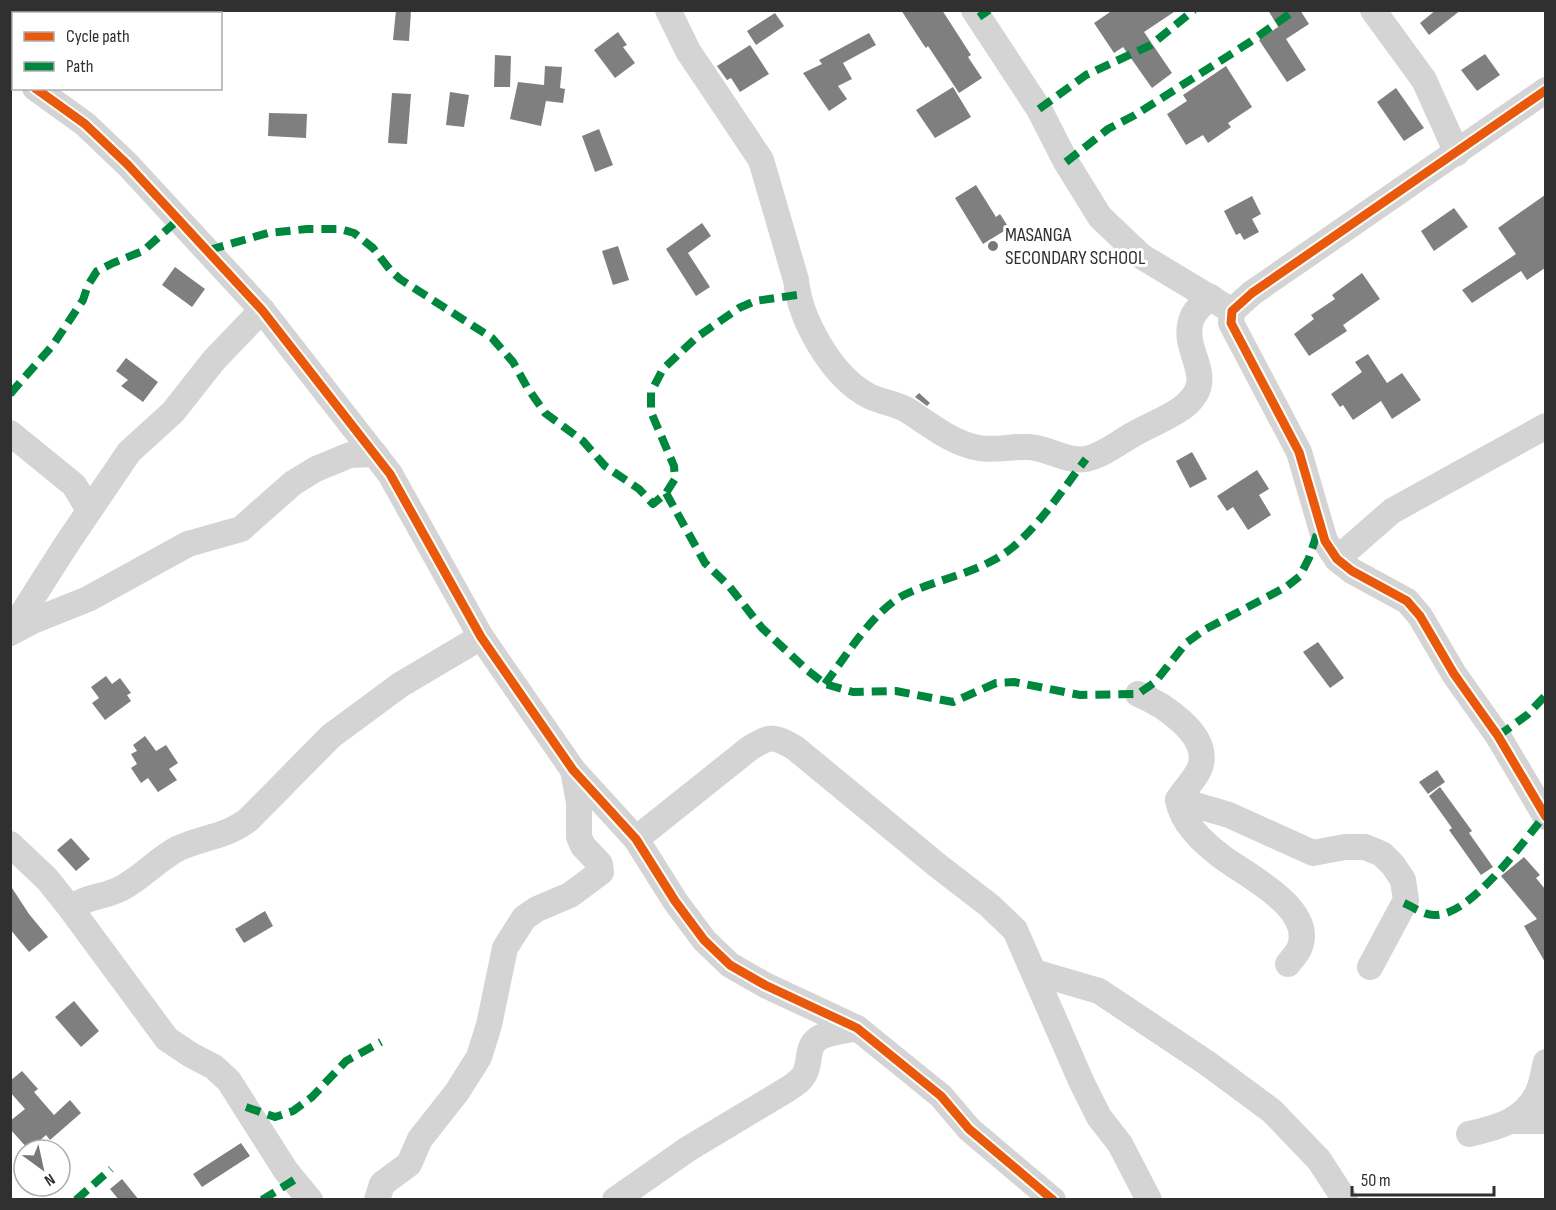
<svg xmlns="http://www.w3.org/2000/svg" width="1556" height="1210" viewBox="0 0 1556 1210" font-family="'Sofia Sans Condensed',sans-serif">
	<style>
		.building { fill: #7f7f7f }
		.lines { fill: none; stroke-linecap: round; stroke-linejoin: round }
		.minor { stroke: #d4d4d4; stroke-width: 26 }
		.quiet { stroke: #00873e; stroke-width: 8; stroke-dasharray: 15 8; stroke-linecap: butt }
		.cycleway-casing { stroke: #fff; stroke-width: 13 }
		.cycleway { stroke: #e8590c; stroke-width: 9 }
		.poi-dot { fill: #787878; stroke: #fff; stroke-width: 2 }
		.labels { text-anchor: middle; stroke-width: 6; stroke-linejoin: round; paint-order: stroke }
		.poi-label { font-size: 20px; fill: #303030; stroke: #fff; text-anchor: start }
	</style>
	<rect width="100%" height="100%" fill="#fff"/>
	<g class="building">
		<polygon points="396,10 411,10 409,41 393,40"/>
		<polygon points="901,10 942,10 971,55 968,57 982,78 959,93 928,46 926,48 923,44"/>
		<polygon points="1113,10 1177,10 1144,32 1172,73 1152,88 1123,47 1114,53 1094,23"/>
		<polygon points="1268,10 1300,10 1309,24 1286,39 1306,70 1287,82 1259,40 1278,27 1280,30"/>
		<polygon points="1436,10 1461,10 1429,35 1420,23"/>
		<polygon points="775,13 784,26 756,45 747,31"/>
		<polygon points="618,32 627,45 623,47 635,63 615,78 594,50"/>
		<polygon points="869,33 876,45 843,63 852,79 838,86 847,99 829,111 803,73 822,64 819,60"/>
		<polygon points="750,45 769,74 740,92 731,78 727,80 717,66"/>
		<polygon points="1485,54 1500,75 1477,91 1461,70"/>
		<polygon points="495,55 511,56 510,87 494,87"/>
		<polygon points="545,66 562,67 560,88 565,89 563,103 546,101 541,126 510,119 518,82 544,85"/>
		<polygon points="1226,66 1252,107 1228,123 1231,127 1208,143 1203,135 1186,145 1167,114 1187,101 1183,95"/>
		<polygon points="953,87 971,117 935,138 916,110"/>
		<polygon points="1396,88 1424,128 1404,141 1377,102"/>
		<polygon points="450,92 469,95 464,127 446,125"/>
		<polygon points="392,93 411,94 407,144 388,143"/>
		<polygon points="269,113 307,114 306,138 268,136"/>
		<polygon points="599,129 613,165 595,172 582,136"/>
		<polygon points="976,185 996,217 1000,214 1009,228 983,244 955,198"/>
		<polygon points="1545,195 1545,268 1527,280 1521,271 1472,303 1462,290 1516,254 1498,228"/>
		<polygon points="1252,196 1261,214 1252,219 1259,232 1244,240 1240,233 1236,235 1224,211"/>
		<polygon points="1454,208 1468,227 1434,251 1421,231"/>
		<polygon points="702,223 711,236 688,253 710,287 696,296 666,249"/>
		<polygon points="618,246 629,280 613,285 602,251"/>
		<polygon points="175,267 205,289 192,307 162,285"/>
		<polygon points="1362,273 1380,299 1343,325 1347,331 1309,356 1294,334 1314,319 1311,315 1335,299 1332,295"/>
		<polygon points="1368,354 1387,383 1402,373 1421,400 1392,419 1381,401 1353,420 1343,405 1340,407 1331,394 1362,372 1355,362"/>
		<polygon points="126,358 158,382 143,402 121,386 128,380 116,371"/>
		<polygon points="919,393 930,403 927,406 915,397"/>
		<polygon points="1192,452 1207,479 1190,488 1176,461"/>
		<polygon points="1257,470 1269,489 1259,495 1271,515 1248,530 1233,507 1227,511 1217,496"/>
		<polygon points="1318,642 1344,678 1330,688 1303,652"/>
		<polygon points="106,676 112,684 120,678 131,693 127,695 131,701 105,720 92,703 99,698 91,687"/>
		<polygon points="145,736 156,751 166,745 178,763 169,769 177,780 158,792 148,778 141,783 131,768 137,764 131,754 137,751 133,745"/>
		<polygon points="1437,770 1445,782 1428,794 1419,782"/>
		<polygon points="1440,787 1472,831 1469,833 1493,867 1481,875 1449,830 1452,828 1429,796"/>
		<polygon points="71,838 90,859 76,871 57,850"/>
		<polygon points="1524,857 1540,875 1536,878 1545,889 1545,962 1524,926 1537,919 1501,876"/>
		<polygon points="10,885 29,914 48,937 29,952 10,929"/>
		<polygon points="265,911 273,926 244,943 235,929"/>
		<polygon points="74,1001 99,1031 81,1047 55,1017"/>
		<polygon points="22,1071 38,1089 34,1092 54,1115 70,1100 81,1113 50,1140 46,1135 29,1150 10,1129 10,1121 25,1109 10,1092 10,1081"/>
		<polygon points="241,1143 250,1156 202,1187 193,1174"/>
		<polygon points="122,1179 139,1200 119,1200 110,1189"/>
	</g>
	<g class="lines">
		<g class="minor">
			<path d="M668,10L688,51L761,160L796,280C800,320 832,377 869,396C881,402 895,403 907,410C929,424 953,444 979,448C995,451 1013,446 1029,447C1049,448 1065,462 1086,459C1104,455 1119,442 1134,434C1150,425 1168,418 1182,408C1221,379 1181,354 1191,321C1194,310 1203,303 1211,297"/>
			<polyline points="974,10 1039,109 1066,162 1100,217 1141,256 1224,306"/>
			<polyline points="1373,10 1424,80 1457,153"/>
			<polyline points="10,70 14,73"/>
			<polyline points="35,88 85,124 128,165 262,310 390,474 481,637 573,770 636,839 675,901 704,940 730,965 765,985 857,1028 941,1096 969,1129 1053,1200"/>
			<polyline points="1546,90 1252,293 1232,311 1231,323 1299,452 1325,541 1337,559 1352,571 1407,601 1420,616 1454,674 1498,736 1546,817"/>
			<polyline points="10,433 74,485 89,510"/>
			<polyline points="1337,559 1392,511 1546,426"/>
			<polyline points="10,633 33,621 88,599 188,544 241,529 293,483 316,469 350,455 375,454"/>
			<polyline points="10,633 66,545 129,452 173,412 214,360 262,310"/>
			<path d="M1138,694C1162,704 1208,733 1201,764C1198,777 1184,789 1178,800C1182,824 1204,843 1222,857C1246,875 1317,909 1299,949C1296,955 1291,960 1288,964"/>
			<polyline points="1178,800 1229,815 1313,853 1345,847 1365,847 1382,854 1393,865 1403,880 1406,900 1370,967"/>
			<path d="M636,839L750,748C771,735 774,736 795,748L937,865L990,906L1015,930L1082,1083L1099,1117L1120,1144L1149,1200"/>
			<path d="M10,844L47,879L71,909C83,897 103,897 118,890C140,880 157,859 179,848C203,837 226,837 248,820L331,736L400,685L481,637"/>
			<polyline points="71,909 167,1039 191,1055 214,1067 229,1081 286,1171 310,1200"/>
			<polyline points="1034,972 1099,991 1207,1063 1272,1111 1319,1160 1345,1200"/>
			<polyline points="1511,1121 1546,1121"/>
			<path d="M1469,1134C1496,1128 1524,1121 1537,1094C1542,1085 1543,1072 1546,1062"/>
			<polyline points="377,1200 382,1184 409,1164 420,1139 457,1092 479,1057 489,1025 505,948 524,918 537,909 570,895 601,872 600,864 583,846 579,837 579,803 573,770"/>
			<path d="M615,1200L688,1149L788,1089C795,1084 802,1080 805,1073C811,1061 806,1046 819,1038C829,1032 846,1031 857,1028"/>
		</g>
		<g class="quiet">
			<polyline points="979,17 989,10"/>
			<polyline points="1039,109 1086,75 1151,45 1194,10"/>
			<polyline points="1066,162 1108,129 1135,115 1250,42 1295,10"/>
			<polyline points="209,250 268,233 307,229 340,229 354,233 373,248 391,271 400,279 492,338 513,362 527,387 545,413 583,441 605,466 639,489 653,504 666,493 675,479 674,466 651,412 651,392 663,369 697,337 739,308 755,301 797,295"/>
			<polyline points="10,394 53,345 83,300 88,285 97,271 113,263 143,251 179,219"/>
			<polyline points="666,493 705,563 729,586 762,628 807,670 825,684 853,692 896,691 953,702 996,683 1014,682 1080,695 1138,694 1155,682 1186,643 1204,630 1286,587 1300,576 1309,558 1319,528"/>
			<path d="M825,684C846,656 873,611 904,595C939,578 982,573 1013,547C1042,522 1063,489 1086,459"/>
			<polyline points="1498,736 1527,715 1546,695"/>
			<path d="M1404,903C1413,907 1424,915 1434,915C1470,917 1523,842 1545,815"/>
			<polyline points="246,1107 275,1117 293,1111 312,1097 346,1061 381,1042"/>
			<polyline points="76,1200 111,1169"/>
			<polyline points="262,1200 294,1180"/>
		</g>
		<defs>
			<g id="cycleway">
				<polyline points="35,88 85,124 128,165 262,310 390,474 481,637 573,770 636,839 675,901 704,940 730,965 765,985 857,1028 941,1096 969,1129 1053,1200"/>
				<polyline points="1546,90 1252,293 1232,311 1231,323 1299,452 1325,541 1337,559 1352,571 1407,601 1420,616 1454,674 1498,736 1546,817"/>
			</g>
		</defs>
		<use href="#cycleway" class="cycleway-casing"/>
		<use href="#cycleway" class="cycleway"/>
	</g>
	<circle class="poi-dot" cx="993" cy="246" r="6"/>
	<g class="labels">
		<g class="poi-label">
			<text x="1005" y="241">MASANGA<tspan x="1005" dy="23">SECONDARY SCHOOL</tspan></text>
		</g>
	</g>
	<rect width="1556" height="1210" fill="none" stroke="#303030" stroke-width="24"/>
	<rect x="12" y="12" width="210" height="78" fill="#ffffff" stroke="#acacac" stroke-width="1.5"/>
	<rect x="24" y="32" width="30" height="9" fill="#e8590c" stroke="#acacac" stroke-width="1.5"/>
	<text x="66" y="42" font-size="18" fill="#303030">Cycle path</text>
	<rect x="24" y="62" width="30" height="9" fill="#00873e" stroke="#acacac" stroke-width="1.5"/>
	<text x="66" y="72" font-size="18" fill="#303030">Path</text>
	<g transform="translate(42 1168) rotate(147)"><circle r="28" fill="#ffffff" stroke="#acacac" stroke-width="1.5"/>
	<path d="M0-4.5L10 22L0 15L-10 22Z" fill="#787878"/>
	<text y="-9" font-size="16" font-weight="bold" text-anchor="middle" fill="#303030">N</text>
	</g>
	<path d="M1352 1186v9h142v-9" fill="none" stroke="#303030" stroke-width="3"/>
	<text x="1361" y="1186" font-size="18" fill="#303030" stroke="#ffffff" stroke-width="4.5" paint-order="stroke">50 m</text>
</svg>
